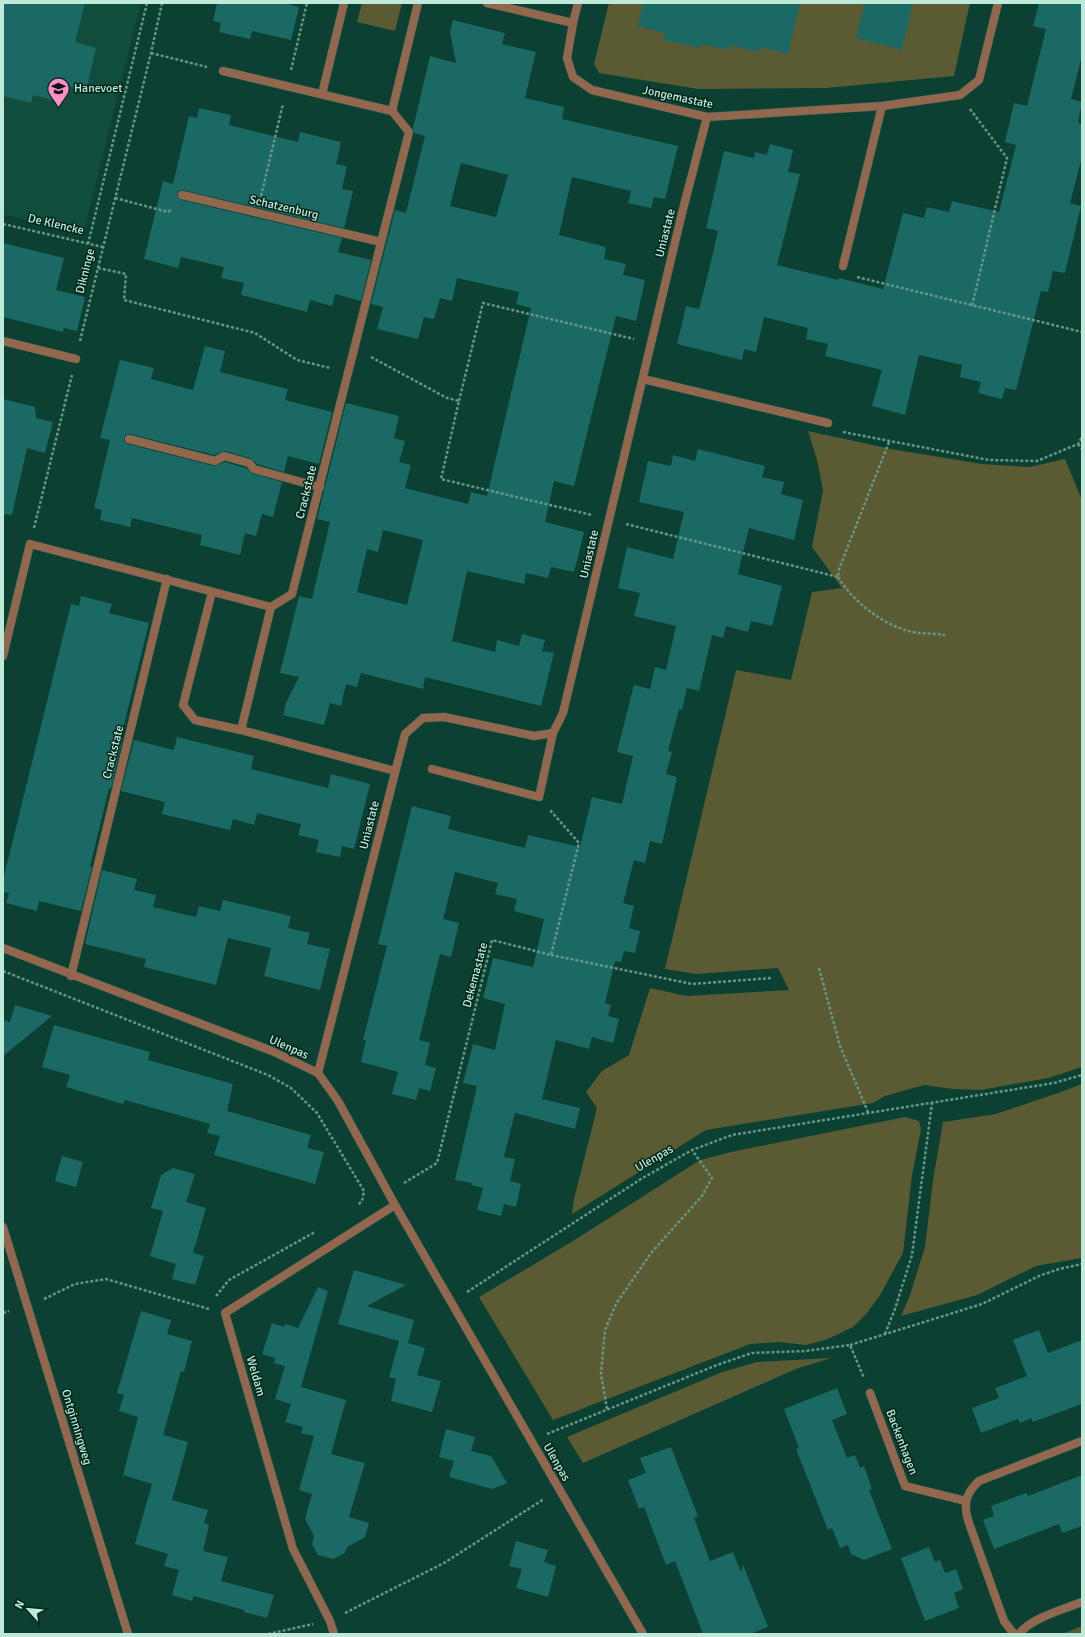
<svg xmlns="http://www.w3.org/2000/svg" width="1085" height="1637" viewBox="0 0 1085 1637" font-family="Signika,sans-serif">
	<style>
		.built { fill: #114d3c }
		.green { fill: #5a5b33 }
		.building { fill: #1a6965; fill-rule: evenodd }
		.lines { fill: none; stroke-linecap: round; stroke-linejoin: round }
		.street-casing { stroke: #2b5f50; stroke-width: 9 }
		.path { stroke: #669687; stroke-width: 2.5; stroke-dasharray: 3 2; stroke-linecap: butt }
		.street { stroke: #93674e; stroke-width: 8 }
		.labels { text-anchor: middle; stroke-width: 3; stroke-linejoin: round; paint-order: stroke }
		.poi-label { font-size: 12px; fill: #bfeada; stroke: #00251a; text-anchor: start }
		.street-label { font-size: 12px; fill: #bfeada; stroke: #00251a }
	</style>
	<rect width="100%" height="100%" fill="#0b4032"/>
	<polygon class="built" points="3,3 141,3 83,234 3,214"/>
	<g class="green">
		<polygon points="362,3 402,3 395,31 357,22"/>
		<polygon points="609,3 970,3 954,76 826,88 698,89 599,73 594,64"/>
		<polygon points="808,431 891,449 982,464 1030,467 1065,459 1082,500 1082,1067 1048,1078 981,1090 953,1089 924,1085 885,1096 873,1103 706,1130 572,1214 574,1199 597,1108 586,1092 602,1071 629,1055 650,988 687,996 789,990 778,968 696,974 665,969 736,670 791,680 812,592 842,588 812,547 823,490 817,460"/>
		<polygon points="1082,1084 1082,1258 1036,1266 977,1295 901,1316 910,1295 925,1247 933,1180 943,1122 996,1114 1058,1093"/>
		<polygon points="905,1117 919,1121 921,1129 912,1175 903,1253 880,1295 867,1313 853,1327 828,1339 806,1345 779,1342 750,1344 553,1420 479,1297 573,1241 700,1160 731,1152"/>
		<polygon points="831,1358 796,1369 583,1463 567,1437 722,1372 757,1362"/>
		<polygon points="1082,1626 1082,1634 1062,1634"/>
	</g>
	<g class="building">
		<polygon points="3,3 85,3 75,42 96,48 86,91 64,85 60,102 33,95 31,103 3,96"/>
		<polygon points="217,3 283,3 299,7 291,40 252,31 250,39 219,32 221,23 213,21"/>
		<polygon points="643,3 800,3 788,54 760,47 759,52 730,45 729,50 701,44 700,48 663,40 665,33 638,26"/>
		<polygon points="865,3 913,3 902,50 856,38"/>
		<polygon points="1039,3 1082,3 1082,55 1071,99 1082,102 1078,123 1082,124 1082,157 1070,203 1081,206 1065,273 1053,271 1048,292 1041,291 1016,390 1005,388 1002,399 978,393 981,382 960,377 962,365 919,355 905,415 872,406 882,370 825,356 828,344 806,339 808,328 764,317 756,352 744,349 742,360 677,344 686,306 699,309 709,270 718,231 706,228 724,151 754,158 755,152 767,155 770,144 793,150 788,172 800,174 777,265 838,280 839,278 883,289 903,213 924,218 927,207 949,212 952,201 999,212 1016,145 1005,142 1014,103 1027,106 1046,29 1033,26"/>
		<path d="M453,20L505,33L502,44L536,52L525,98L564,107L562,119L678,146L665,199L654,197L651,208L628,203L631,191L572,177L559,235L606,247L604,259L626,264L623,275L645,280L636,321L616,316L574,486L554,481L545,522L584,532L574,572L551,567L548,578L526,573L524,584L467,571L452,641L495,652L497,640L519,646L522,634L545,640L542,651L554,653L541,706L425,677L423,689L361,673L357,687L346,684L341,706L330,703L324,725L283,715L286,703L299,677L280,673L299,596L312,599L321,560L330,522L317,519L346,403L399,416L394,438L405,441L399,462L411,465L405,488L468,504L471,492L487,496L531,308L516,304L519,292L457,278L452,301L440,298L434,319L424,317L418,339L377,329L383,307L371,304L395,210L406,213L425,136L414,133L413,128L430,56L456,63L450,32ZM461,163L508,175L496,217L450,206ZM383,530L423,540L407,605L357,592L367,549L378,552Z"/>
		<polygon points="199,108 231,115 229,125 298,142 300,132 341,142 336,164 347,166 342,189 353,191 344,228 183,190 178,191 177,196 181,200 342,238 338,252 371,260 361,301 335,294 332,306 310,300 307,312 241,295 244,283 221,278 224,267 181,257 178,268 144,259 163,181 173,184 189,116 197,118"/>
		<polygon points="3,243 64,258 56,290 85,297 77,331 64,328 63,332 3,317"/>
		<polygon points="205,346 225,351 220,372 288,389 285,400 332,412 319,464 288,456 284,472 257,464 250,458 225,451 214,455 130,434 125,435 124,441 128,444 214,466 225,462 246,468 253,474 282,482 273,517 262,514 256,536 245,533 240,555 200,545 202,535 132,518 130,527 100,520 102,510 94,508 110,440 100,438 120,360 154,368 151,379 193,390"/>
		<polygon points="3,399 35,407 36,418 53,422 45,453 27,448 12,515 3,514"/>
		<polygon points="698,449 765,466 762,477 784,482 781,494 803,500 794,540 749,528 743,552 738,574 782,586 772,626 751,621 748,632 726,626 723,638 712,635 699,691 687,688 682,710 679,709 668,751 672,752 666,774 677,777 662,844 650,841 645,863 634,860 623,903 634,906 629,928 640,931 635,953 624,951 621,962 615,961 605,1003 611,1005 608,1016 619,1019 613,1043 592,1037 589,1049 556,1040 542,1099 580,1108 575,1129 515,1113 504,1157 515,1159 510,1181 521,1184 516,1207 504,1204 501,1216 477,1210 483,1188 471,1185 472,1183 455,1180 477,1086 463,1083 473,1044 495,1050 505,1004 483,998 493,958 533,967 544,919 514,911 517,899 495,894 498,883 455,872 443,919 459,923 451,957 440,954 419,1040 430,1043 425,1065 436,1068 430,1091 419,1088 416,1100 392,1094 398,1072 361,1062 366,1040 363,1040 387,946 378,944 412,806 451,816 448,829 525,848 528,835 580,847 592,797 622,804 633,756 617,752 634,685 650,689 655,667 666,670 676,626 634,616 640,593 618,588 627,547 673,559 684,512 639,502 648,461 671,466 673,455 695,461"/>
		<polygon points="81,596 112,604 109,613 149,623 121,737 123,737 111,789 109,788 90,867 92,867 81,911 39,901 37,911 6,903 9,893 3,892 3,880 71,604 79,606"/>
		<polygon points="177,737 254,756 251,769 328,788 331,774 370,784 354,849 342,846 340,857 316,852 319,840 298,835 301,824 257,813 254,825 233,819 230,830 187,820 162,814 165,802 121,791 134,740 174,750"/>
		<polygon points="102,870 137,879 134,890 156,895 153,907 196,917 199,906 220,911 223,900 291,916 288,928 310,933 307,944 330,949 320,990 264,976 271,948 228,938 216,985 144,967 146,959 85,944"/>
		<polygon points="15,1005 52,1016 3,1056 3,1020 10,1022"/>
		<polygon points="54,1025 150,1052 148,1060 233,1084 227,1111 311,1135 307,1148 324,1152 315,1184 214,1155 220,1136 207,1133 210,1124 125,1100 123,1104 66,1087 70,1075 42,1067"/>
		<polygon points="62,1156 83,1162 76,1187 55,1181"/>
		<polygon points="173,1168 195,1174 186,1202 206,1208 193,1253 204,1256 195,1285 172,1279 176,1264 150,1256 163,1211 151,1208 161,1175"/>
		<polygon points="354,1270 406,1285 367,1306 414,1320 408,1343 425,1348 417,1375 441,1381 432,1412 391,1401 396,1379 389,1377 399,1341 338,1324"/>
		<polygon points="318,1287 328,1291 301,1387 346,1400 331,1454 365,1463 349,1517 369,1523 365,1537 347,1547 345,1553 333,1559 318,1555 312,1544 314,1536 305,1519 312,1494 299,1490 314,1436 301,1433 303,1427 285,1422 291,1404 275,1399 285,1366 274,1363 275,1358 262,1354 272,1323 284,1327 285,1324 298,1328"/>
		<polygon points="141,1311 171,1320 167,1334 192,1341 184,1372 181,1371 163,1435 188,1442 172,1500 208,1510 204,1523 209,1525 203,1551 228,1557 221,1581 274,1595 267,1618 244,1612 244,1610 194,1596 192,1601 172,1595 179,1570 164,1566 168,1554 135,1544 152,1484 123,1475 138,1417 119,1411 124,1395 117,1393"/>
		<polygon points="1039,1330 1048,1353 1082,1340 1082,1404 1033,1422 1031,1418 1020,1423 1018,1419 981,1433 972,1408 999,1398 995,1388 1027,1376 1013,1340"/>
		<polygon points="837,1388 847,1414 832,1420 847,1458 855,1455 860,1468 864,1466 872,1489 869,1490 892,1549 864,1560 851,1554 848,1545 840,1548 832,1528 828,1530 796,1449 799,1448 784,1409"/>
		<polygon points="446,1429 475,1437 471,1451 491,1456 507,1483 492,1489 449,1477 454,1461 439,1457"/>
		<polygon points="671,1447 698,1516 694,1518 710,1561 733,1552 741,1572 743,1565 768,1627 750,1634 703,1634 675,1561 666,1565 644,1507 639,1509 628,1480 646,1473 640,1458"/>
		<polygon points="1082,1475 1082,1526 1062,1533 1059,1524 994,1549 983,1520 994,1516 991,1506 1026,1493 1028,1496"/>
		<polygon points="516,1541 548,1550 544,1562 556,1566 548,1597 516,1588 522,1569 509,1566"/>
		<polygon points="929,1547 935,1562 940,1560 945,1573 956,1569 963,1589 954,1593 959,1608 925,1621 901,1558"/>
	</g>
	<g class="lines">
		<defs>
			<g id="street">
				<polyline points="487,3 573,23"/>
				<polyline points="578,3 573,23 567,58 573,77 592,90 707,117 882,106 960,95 979,80 998,3"/>
				<polyline points="223,71 392,111 409,132 292,594 271,607"/>
				<polyline points="322,94 344,3"/>
				<polyline points="392,111 418,3"/>
				<polyline points="182,195 381,242"/>
				<polyline points="843,266 882,106"/>
				<polyline points="3,341 76,359"/>
				<polyline points="643,379 828,423"/>
				<polyline points="129,439 215,461 224,456 249,463 254,469 320,487"/>
				<polyline points="212,592 183,705 195,720 241,730 395,771"/>
				<polyline points="3,656 30,544 271,607 241,730"/>
				<polyline points="432,769 539,797 553,733 563,713 682,213 707,117"/>
				<polyline points="3,948 272,1051 318,1073 338,1101 395,1205 643,1634"/>
				<polyline points="71,976 167,579"/>
				<polyline points="318,1073 405,734 423,718 444,717 534,736 553,733"/>
				<polyline points="3,1227 128,1634"/>
				<polyline points="870,1393 905,1486 966,1501"/>
				<polyline points="334,1634 330,1621 293,1549 225,1313 395,1205"/>
				<path d="M1014,1634L1004,1621L969,1523C963,1505 965,1494 979,1481L1082,1441"/>
				<path d="M1019,1634C1031,1618 1064,1609 1082,1602"/>
			</g>
		</defs>
		<use href="#street" class="street-casing"/>
		<g class="path">
			<polyline points="151,53 207,67"/>
			<polyline points="291,70 307,3"/>
			<polyline points="970,109 1007,158 972,306"/>
			<polyline points="261,196 283,104"/>
			<polyline points="115,198 168,212 172,209"/>
			<polyline points="3,224 103,247"/>
			<polyline points="88,244 147,3"/>
			<polyline points="98,268 126,274 124,300 255,333 297,360 330,368"/>
			<polyline points="857,277 1082,332"/>
			<polyline points="80,341 151,53 162,3"/>
			<polyline points="371,357 447,398 459,401 441,479 592,515"/>
			<polyline points="459,401 483,303 634,339"/>
			<polyline points="843,432 989,460 1037,461 1078,444 1082,437"/>
			<polyline points="1078,444 1082,449"/>
			<polyline points="626,524 838,577 839,569 889,442"/>
			<polyline points="34,528 72,375"/>
			<path d="M838,577C854,602 879,622 908,631C919,634 933,633 945,635"/>
			<polyline points="551,955 692,984 772,978"/>
			<polyline points="819,968 840,1046 868,1112"/>
			<polyline points="3,971 268,1075 291,1088 317,1113 364,1191 362,1201 358,1205"/>
			<polyline points="404,1183 437,1163 492,940 551,955 579,843 550,810"/>
			<polyline points="467,1292 641,1179 692,1150 732,1135 1054,1083 1082,1075"/>
			<polyline points="216,1296 229,1280 315,1232"/>
			<polyline points="44,1299 75,1284 106,1279 209,1309"/>
			<polyline points="3,1313 9,1311"/>
			<polyline points="885,1334 895,1309 912,1255 932,1103"/>
			<polyline points="850,1345 982,1304 1039,1276 1059,1269 1082,1264"/>
			<polyline points="607,1409 601,1374 605,1330 616,1304 651,1253 702,1196 712,1178 692,1150"/>
			<polyline points="547,1434 717,1365 752,1353 805,1351 850,1345 864,1378"/>
			<polyline points="345,1613 444,1563 544,1499"/>
			<polyline points="268,1634 313,1624"/>
		</g>
		<use href="#street" class="street"/>
	</g>
	<defs>
		<symbol id="school-pin" viewBox="-11 -11 22 30"><path d="M0 17L-7.5 6A9.5 9.5 0 1 1 7.5 6Z" fill="#fb8fc5" stroke="#00251a"/><path d="M0-5L7-2L0 1L-7-2ZM-4 1L0 2.5L4 1V4Q0 6-4 4Z" fill="#111"/></symbol>
	</defs>
	<g fill-rule="evenodd">
		<use href="#school-pin" x="46" y="76" width="25" height="34"/>
	</g>
	<g class="labels">
		<g class="poi-label">
			<text x="74" y="92">Hanevoet</text>
		</g>
		<g class="street-label">
			<text transform="translate(678 97) rotate(12)" y="4">Jongemastate</text>
			<text transform="translate(284 207) rotate(13)" y="4">Schatzenburg</text>
			<text transform="translate(56 224) rotate(13)" y="4">De Klencke</text>
			<text transform="translate(665 233) rotate(-76)" y="4">Uniastate</text>
			<text transform="translate(85 271) rotate(-76)" y="4">Dikninge</text>
			<text transform="translate(306 492) rotate(-76)" y="4">Crackstate</text>
			<text transform="translate(589 554) rotate(-77)" y="4">Uniastate</text>
			<text transform="translate(113 752) rotate(-76)" y="4">Crackstate</text>
			<text transform="translate(369 825) rotate(-76)" y="4">Uniastate</text>
			<text transform="translate(475 975) rotate(-75)" y="4">Dekemastate</text>
			<text transform="translate(289 1047) rotate(24)" y="4">Ulenpas</text>
			<text transform="translate(654 1158) rotate(-30)" y="4">Ulenpas</text>
			<text transform="translate(256 1376) rotate(74)" y="4">Weldam</text>
			<text transform="translate(77 1427) rotate(73)" y="4">Ontginningweg</text>
			<text transform="translate(902 1442) rotate(69)" y="4">Backenhagen</text>
			<text transform="translate(557 1462) rotate(60)" y="4">Ulenpas</text>
		</g>
	</g>
	<rect width="1085" height="1637" fill="none" stroke="#bfeada" stroke-width="8"/>
	<g transform="translate(28 1609) rotate(297)" stroke="#00251a" stroke-width="3" paint-order="stroke">
	<path d="M0-3L7 15L0 10L-7 15Z" fill="#bfeada"/>
	<text y="-6" font-size="11" font-weight="bold" text-anchor="middle" fill="#bfeada">N</text>
	</g>
</svg>
